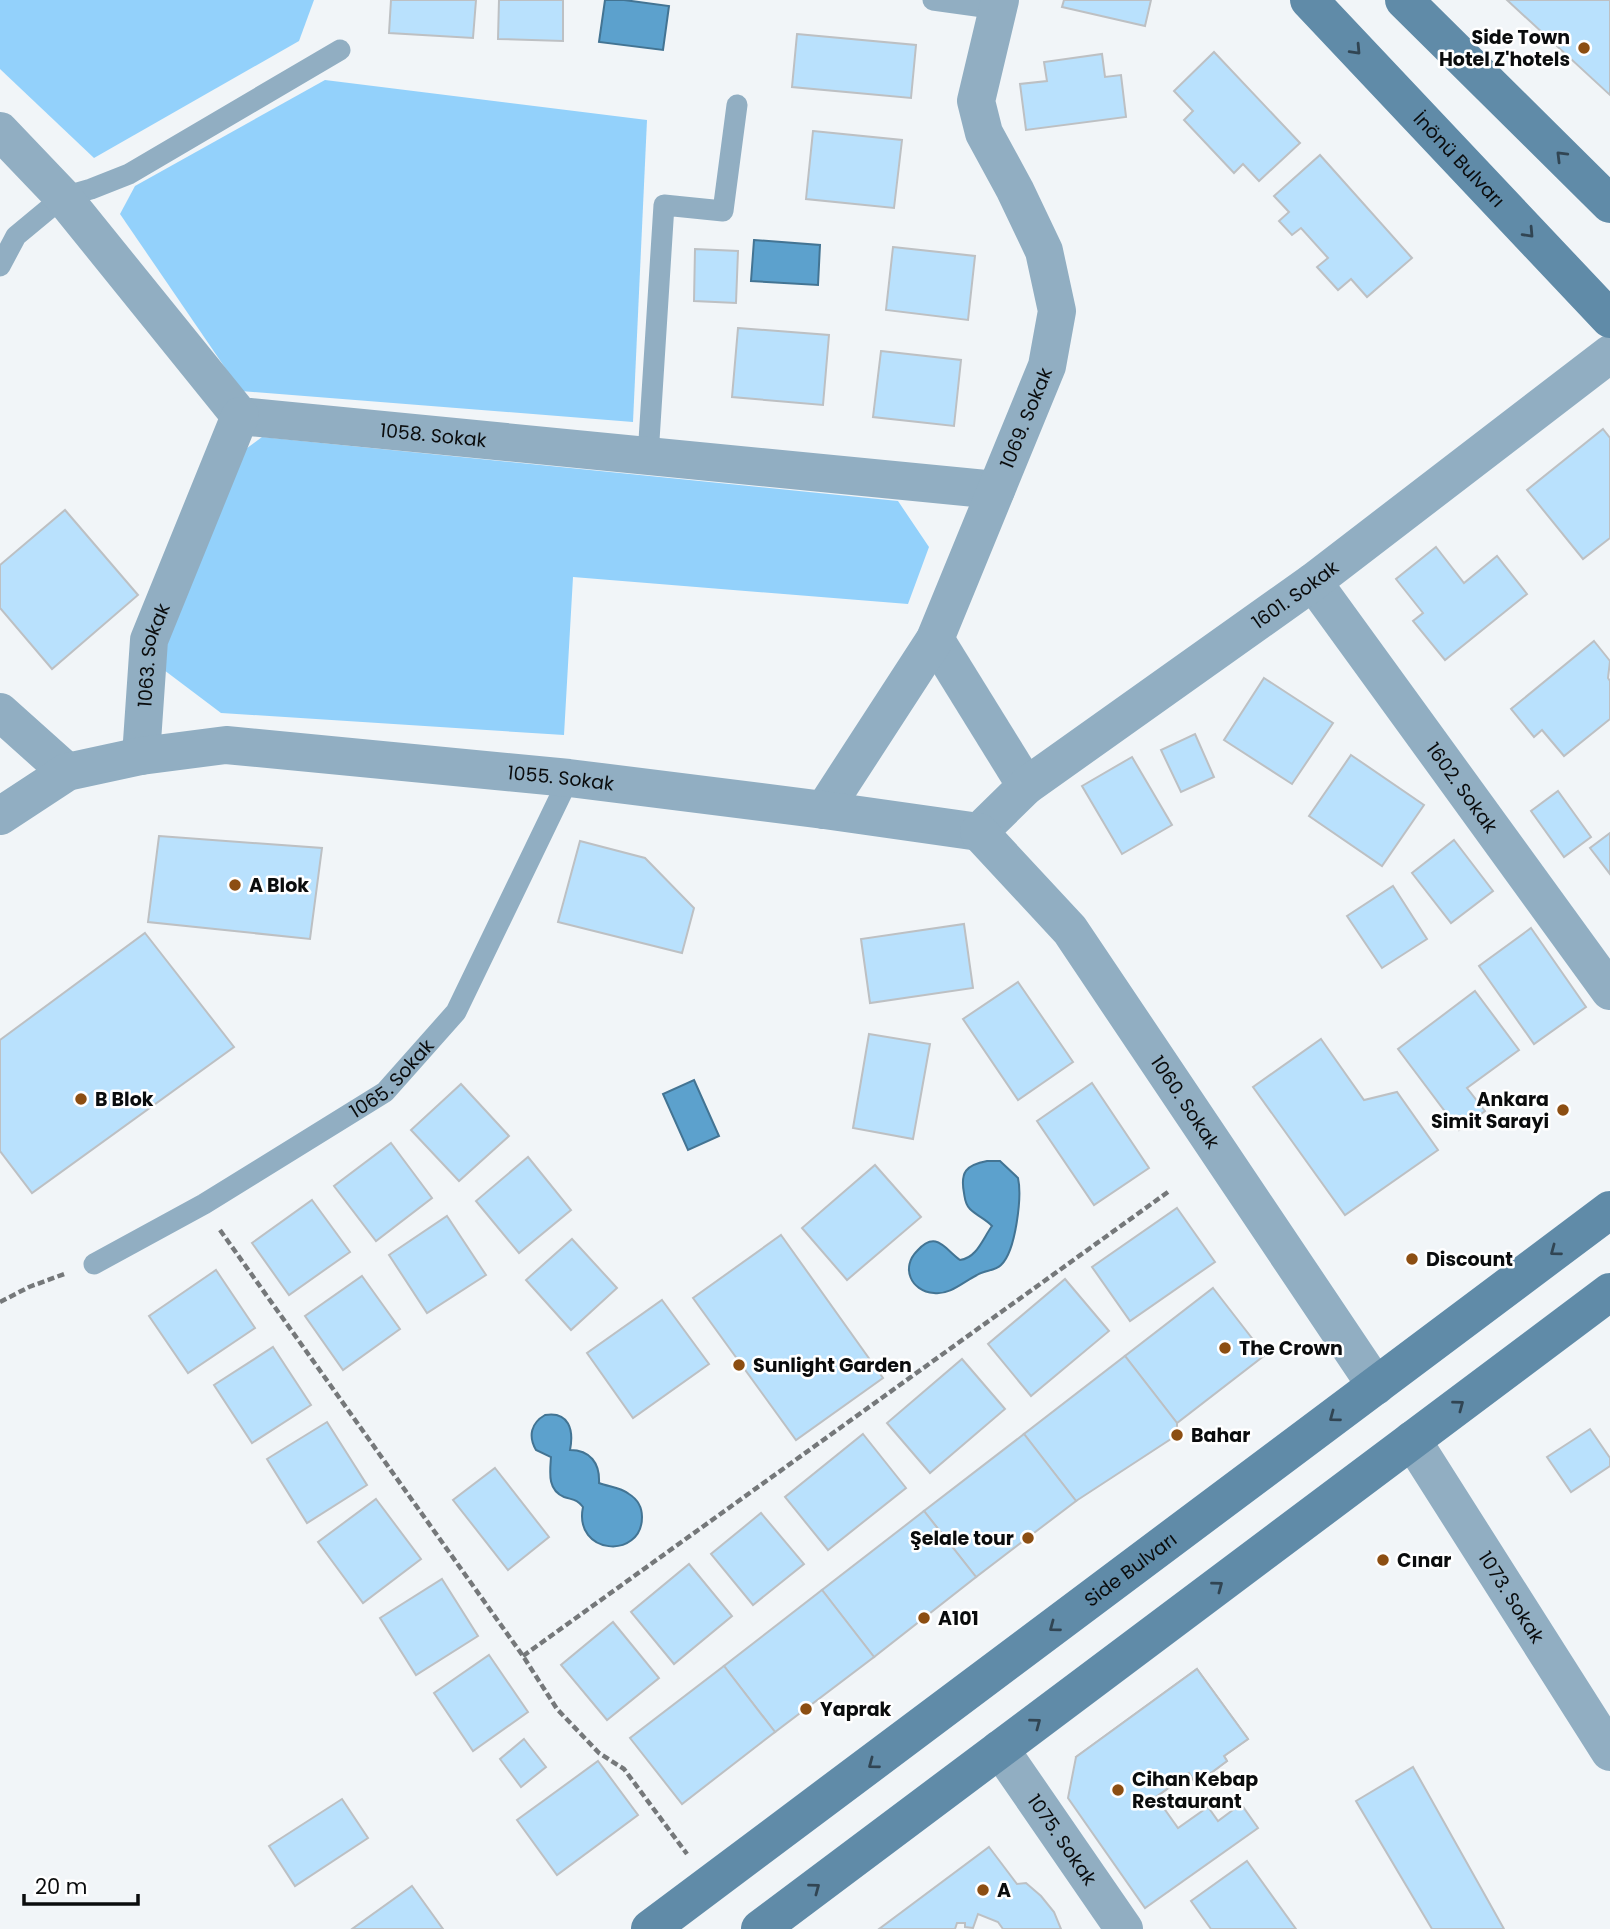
<svg xmlns="http://www.w3.org/2000/svg" width="1610" height="1929" viewBox="0 0 1610 1929" font-family="Poppins,sans-serif">
	<style>
		.green { fill: #93d1fb }
		.water { fill: #5ca1cd; stroke: #437493; stroke-width: 2 }
		.building { fill: #b9e1fd; stroke: #bdc0c3; stroke-width: 2 }
		.lines { fill: none; stroke-linecap: round; stroke-linejoin: round }
		.path { stroke: #75787a; stroke-width: 4.5; stroke-dasharray: 7 3.5; stroke-linecap: butt }
		.service { stroke: #91aec2; stroke-width: 21 }
		.minor { stroke: #91aec2; stroke-width: 38 }
		.secondary { stroke: #608ba8; stroke-width: 38 }
		.oneway { stroke: #314553 }
		.poi-dot { fill: #8c4e12; stroke: #fff; stroke-width: 2.5 }
		.labels { text-anchor: middle; stroke-width: 5; stroke-linejoin: round; paint-order: stroke }
		.poi-label { font-size: 19px; font-weight: bold; fill: #0a0c0d; stroke: #fff; text-anchor: start }
		.street-label { font-size: 19px; fill: #0a0c0d; stroke: #fff }
	</style>
	<rect width="100%" height="100%" fill="#f1f5f8"/>
	<g class="green">
		<polygon points="0,0 314,0 299,41 94,158 0,69"/>
		<polygon points="325,80 647,120 633,422 241,391 120,214 135,186"/>
		<polygon points="262,437 898,501 929,547 908,604 573,577 564,735 221,713 164,670 161,646 239,454"/>
	</g>
	<g class="water">
		<polygon points="605,0 624,0 669,6 663,50 599,42"/>
		<polygon points="754,240 820,245 818,285 751,281"/>
		<polygon points="694,1080 719,1136 688,1150 663,1094"/>
		<path d="M987,1161H1000L1018,1178C1022,1196 1016,1251 1001,1265C995,1271 985,1270 977,1275C963,1282 950,1295 934,1293C910,1291 901,1267 917,1251C936,1230 944,1248 960,1260C977,1258 983,1238 992,1226C986,1219 977,1216 970,1209C965,1204 965,1199 964,1193C960,1172 966,1165 987,1161Z"/>
		<path d="M545,1415C569,1411 574,1430 570,1450C590,1450 600,1463 599,1483C609,1487 620,1487 629,1494C637,1499 642,1507 642,1517C642,1560 573,1555 583,1507C577,1499 573,1500 564,1497C547,1490 550,1472 551,1457L536,1450C528,1436 531,1423 545,1415Z"/>
	</g>
	<g class="building">
		<polygon points="391,0 476,0 473,38 389,33"/>
		<polygon points="499,0 563,0 563,41 498,39"/>
		<polygon points="1064,0 1151,0 1145,26 1062,7"/>
		<polygon points="1507,0 1610,0 1610,95"/>
		<polygon points="797,34 916,45 911,98 792,87"/>
		<polygon points="1214,52 1300,143 1259,181 1243,164 1234,173 1184,120 1193,111 1174,91"/>
		<polygon points="1102,54 1105,77 1121,75 1126,117 1026,130 1020,84 1047,81 1044,62"/>
		<polygon points="813,131 902,140 894,208 806,199"/>
		<polygon points="1320,155 1412,258 1367,297 1351,279 1338,290 1317,267 1328,258 1301,228 1292,235 1279,221 1289,212 1274,196"/>
		<polygon points="893,247 975,256 968,320 886,310"/>
		<polygon points="695,249 738,251 736,303 694,301"/>
		<polygon points="738,328 829,335 823,405 732,397"/>
		<polygon points="881,351 961,360 954,426 873,417"/>
		<polygon points="1603,429 1610,438 1610,538 1583,559 1527,490"/>
		<polygon points="65,510 138,595 52,669 0,608 0,565"/>
		<polygon points="1436,547 1464,583 1497,556 1527,594 1445,660 1413,621 1423,613 1396,579"/>
		<polygon points="1594,641 1610,661 1608,678 1610,681 1610,719 1564,756 1542,730 1534,737 1511,709"/>
		<polygon points="1264,678 1333,723 1292,784 1224,740"/>
		<polygon points="1195,734 1214,777 1181,792 1161,750"/>
		<polygon points="1351,755 1424,805 1382,866 1309,816"/>
		<polygon points="1132,757 1172,825 1122,854 1082,786"/>
		<polygon points="1558,791 1591,837 1564,857 1531,811"/>
		<polygon points="1610,833 1610,874 1590,848"/>
		<polygon points="159,836 322,848 310,939 148,922"/>
		<polygon points="1454,840 1493,891 1451,923 1412,873"/>
		<polygon points="580,841 645,858 694,908 682,953 558,922"/>
		<polygon points="1393,886 1427,939 1382,968 1347,916"/>
		<polygon points="964,924 973,988 870,1003 861,939"/>
		<polygon points="1531,928 1586,1007 1534,1044 1479,966"/>
		<polygon points="145,933 234,1047 32,1193 0,1151 0,1040"/>
		<polygon points="1018,982 1073,1062 1018,1100 963,1019"/>
		<polygon points="1475,991 1519,1050 1467,1088 1485,1111 1459,1130 1398,1049"/>
		<polygon points="869,1034 930,1044 913,1139 853,1128"/>
		<polygon points="1321,1039 1364,1100 1397,1092 1438,1150 1345,1215 1253,1087"/>
		<polygon points="1092,1083 1149,1168 1094,1205 1037,1121"/>
		<polygon points="461,1084 509,1136 459,1181 411,1130"/>
		<polygon points="391,1143 432,1198 376,1241 334,1186"/>
		<polygon points="528,1157 571,1210 519,1253 476,1201"/>
		<polygon points="875,1165 921,1217 847,1280 802,1228"/>
		<polygon points="312,1200 350,1252 289,1295 252,1243"/>
		<polygon points="1177,1208 1215,1262 1130,1321 1092,1267"/>
		<polygon points="447,1216 486,1275 427,1313 389,1255"/>
		<polygon points="781,1235 883,1378 796,1440 693,1298"/>
		<polygon points="572,1239 617,1288 571,1330 526,1280"/>
		<polygon points="216,1270 255,1328 188,1373 149,1316"/>
		<polygon points="362,1276 400,1329 343,1370 305,1316"/>
		<polygon points="1065,1279 1109,1331 1031,1396 988,1344"/>
		<polygon points="1213,1288 1265,1355 1177,1423 1125,1356"/>
		<polygon points="662,1300 709,1364 633,1418 587,1353"/>
		<polygon points="273,1347 311,1405 252,1443 214,1385"/>
		<polygon points="1125,1356 1177,1423 1177,1435 1076,1501 1024,1434"/>
		<polygon points="962,1359 1005,1409 930,1473 887,1423"/>
		<polygon points="327,1422 367,1485 307,1523 267,1459"/>
		<polygon points="1590,1429 1610,1458 1610,1466 1571,1492 1547,1457"/>
		<polygon points="863,1434 906,1488 828,1550 785,1497"/>
		<polygon points="1024,1434 1076,1501 976,1577 924,1511"/>
		<polygon points="495,1468 549,1537 508,1570 453,1500"/>
		<polygon points="376,1499 421,1559 363,1603 318,1542"/>
		<polygon points="924,1511 976,1577 874,1657 822,1590"/>
		<polygon points="761,1513 804,1564 753,1605 711,1554"/>
		<polygon points="689,1564 732,1616 674,1664 631,1612"/>
		<polygon points="442,1579 478,1636 416,1675 380,1618"/>
		<polygon points="822,1590 874,1657 775,1732 724,1666"/>
		<polygon points="613,1622 659,1678 607,1720 561,1665"/>
		<polygon points="489,1655 528,1712 473,1751 434,1693"/>
		<polygon points="724,1666 775,1732 682,1804 630,1738"/>
		<polygon points="1197,1669 1248,1739 1224,1756 1227,1761 1196,1784 1189,1773 1156,1797 1163,1806 1129,1830 1076,1757"/>
		<polygon points="1197,1669 1248,1739 1224,1756 1227,1761 1196,1784 1189,1773 1156,1797 1178,1828 1208,1807 1218,1821 1241,1804 1258,1828 1145,1908 1068,1798 1076,1757"/>
		<polygon points="524,1739 546,1767 521,1787 500,1759"/>
		<polygon points="598,1761 638,1815 557,1875 517,1820"/>
		<polygon points="1413,1767 1504,1929 1432,1929 1356,1801"/>
		<polygon points="342,1799 368,1838 295,1886 269,1846"/>
		<polygon points="989,1847 1017,1884 1026,1883 1041,1896 1054,1912 1061,1929 1003,1929 998,1922 978,1914 973,1928 965,1927 965,1923 957,1923 955,1929 879,1929"/>
		<polygon points="1247,1861 1296,1929 1211,1929 1191,1901"/>
		<polygon points="412,1886 443,1929 352,1929"/>
	</g>
	<g class="lines">
		<g class="path">
			<polyline points="220,1230 523,1656 557,1709 599,1753 624,1769 687,1854"/>
			<polyline points="0,1302 29,1287 67,1273"/>
			<polyline points="523,1656 1168,1192"/>
		</g>
		<g class="service">
			<polyline points="933,0 998,9"/>
			<polyline points="0,266 16,236 63,197 91,189 129,174 340,50"/>
			<polyline points="648,456 664,205 723,211 737,105"/>
			<path id="s1" d="M94,1264L204,1204L385,1092L456,1012L569,778"/>
		</g>
		<g class="minor">
			<path id="s2" d="M0,131L63,197L240,416L996,490"/>
			<path id="s3" d="M1313,582L1610,991"/>
			<polyline points="935,639 1026,786"/>
			<polyline points="0,712 67,772"/>
			<path id="s4" d="M141,756L149,640L240,416"/>
			<path id="s5" d="M824,810L935,639L1047,366L1057,311L1044,251L1015,190L984,133L976,101L1000,0"/>
			<path id="s6" d="M0,816L67,772L141,756L226,745L569,778L824,810L979,832"/>
			<path id="s7" d="M979,832L1026,786L1313,582L1610,354"/>
			<path id="s8" d="M979,832L1070,930L1376,1386"/>
			<path id="s9" d="M1412,1440L1610,1752"/>
			<path id="s10" d="M1000,1749L1124,1929"/>
		</g>
		<g class="secondary">
			<path id="s11" d="M1309,0L1610,319"/>
			<polyline points="1404,0 1610,204"/>
			<path id="s12" d="M650,1929L1610,1210"/>
			<polyline points="760,1929 1610,1292"/>
		</g>
	</g>
	<defs><path id="oneway-chevron" d="M-2-3.5L2.5 0L-2 3.5" fill="none" stroke-width="1.6" stroke-linecap="round" stroke-linejoin="round" transform="scale(1.75)"/></defs>
	<g class="oneway">
		<use href="#oneway-chevron" transform="translate(1356 50) rotate(47)"/>
		<use href="#oneway-chevron" transform="translate(1561 156) rotate(-135)"/>
		<use href="#oneway-chevron" transform="translate(1529 233) rotate(47)"/>
		<use href="#oneway-chevron" transform="translate(1555 1251) rotate(143)"/>
		<use href="#oneway-chevron" transform="translate(1459 1405) rotate(-37)"/>
		<use href="#oneway-chevron" transform="translate(1334 1417) rotate(143)"/>
		<use href="#oneway-chevron" transform="translate(1218 1586) rotate(-37)"/>
		<use href="#oneway-chevron" transform="translate(1054 1627) rotate(143)"/>
		<use href="#oneway-chevron" transform="translate(1036 1723) rotate(-37)"/>
		<use href="#oneway-chevron" transform="translate(873 1764) rotate(143)"/>
		<use href="#oneway-chevron" transform="translate(815 1888) rotate(-37)"/>
	</g>
	<g class="poi-dot">
		<circle cx="1584" cy="48" r="7"/>
		<circle cx="235" cy="885" r="7"/>
		<circle cx="81" cy="1099" r="7"/>
		<circle cx="1563" cy="1110" r="7"/>
		<circle cx="1412" cy="1259" r="7"/>
		<circle cx="1225" cy="1348" r="7"/>
		<circle cx="739" cy="1365" r="7"/>
		<circle cx="1177" cy="1435" r="7"/>
		<circle cx="1028" cy="1538" r="7"/>
		<circle cx="1383" cy="1560" r="7"/>
		<circle cx="924" cy="1618" r="7"/>
		<circle cx="806" cy="1709" r="7"/>
		<circle cx="1118" cy="1790" r="7"/>
		<circle cx="983" cy="1890" r="7"/>
	</g>
	<g class="labels">
		<g class="poi-label">
			<text x="1570" y="44" text-anchor="end">Side Town<tspan x="1570" dy="22">Hotel Z'hotels</tspan></text>
			<text x="249" y="892">A Blok</text>
			<text x="95" y="1106">B Blok</text>
			<text x="1549" y="1106" text-anchor="end">Ankara<tspan x="1549" dy="22">Simit Sarayi</tspan></text>
			<text x="1426" y="1266">Discount</text>
			<text x="1239" y="1355">The Crown</text>
			<text x="753" y="1372">Sunlight Garden</text>
			<text x="1191" y="1442">Bahar</text>
			<text x="1014" y="1545" text-anchor="end">Şelale tour</text>
			<text x="1397" y="1567">Cınar</text>
			<text x="938" y="1625">A101</text>
			<text x="820" y="1716">Yaprak</text>
			<text x="1132" y="1786">Cihan Kebap<tspan x="1132" dy="22">Restaurant</tspan></text>
			<text x="997" y="1897">A</text>
		</g>
		<g class="street-label">
			<text dy="7" stroke="none"><textPath href="#s11" startOffset="219">İnönü Bulvarı</textPath></text>
			<text dy="7" stroke="none"><textPath href="#s5" startOffset="443">1069. Sokak</textPath></text>
			<text dy="7" stroke="none"><textPath href="#s2" startOffset="567">1058. Sokak</textPath></text>
			<text dy="7" stroke="none"><textPath href="#s7" startOffset="396">1601. Sokak</textPath></text>
			<text dy="7" stroke="none"><textPath href="#s4" startOffset="102">1063. Sokak</textPath></text>
			<text dy="7" stroke="none"><textPath href="#s6" startOffset="578">1055. Sokak</textPath></text>
			<text dy="7" stroke="none"><textPath href="#s3" startOffset="254">1602. Sokak</textPath></text>
			<text dy="7" stroke="none"><textPath href="#s1" startOffset="352">1065. Sokak</textPath></text>
			<text dy="7" stroke="none"><textPath href="#s8" startOffset="341">1060. Sokak</textPath></text>
			<text dy="7" stroke="none"><textPath href="#s12" startOffset="600">Side Bulvarı</textPath></text>
			<text dy="7" stroke="none"><textPath href="#s9" startOffset="186">1073. Sokak</textPath></text>
			<text dy="7" stroke="none"><textPath href="#s10" startOffset="110">1075. Sokak</textPath></text>
		</g>
	</g>
	<path d="M24 1894v10h114v-10" fill="none" stroke="#0a0c0d" stroke-width="3.5"/>
	<text x="35" y="1894" font-size="21" fill="#0a0c0d" stroke="#ffffff" stroke-width="5" paint-order="stroke">20 m</text>
</svg>
